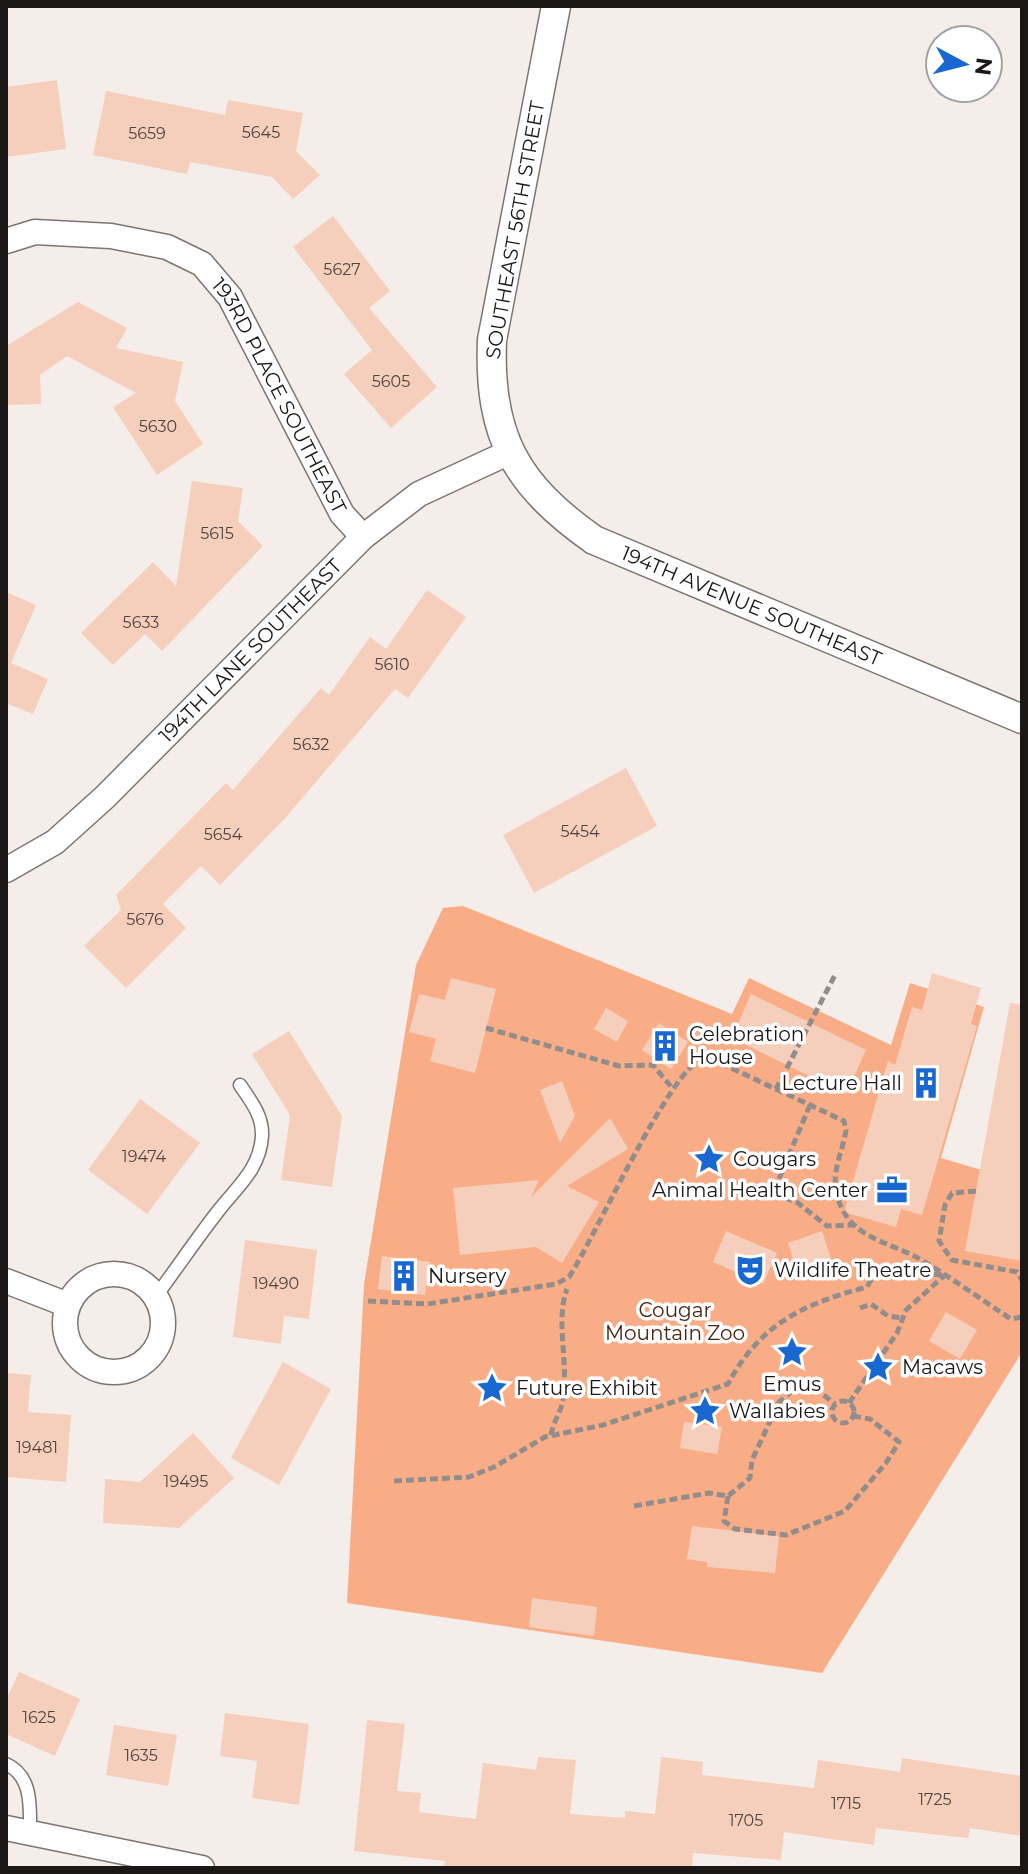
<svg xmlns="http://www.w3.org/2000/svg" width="1028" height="1874" viewBox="0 0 1028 1874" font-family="Montserrat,sans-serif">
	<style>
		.green { fill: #f9ad87 }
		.building { fill: #f6cfbc }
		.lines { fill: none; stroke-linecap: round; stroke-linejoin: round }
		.service-casing { stroke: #7c7572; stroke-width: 15 }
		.minor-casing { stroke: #7c7572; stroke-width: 27 }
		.tertiary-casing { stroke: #7c7572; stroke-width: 31 }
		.path { stroke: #928d8b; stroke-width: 5; stroke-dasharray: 8 4; stroke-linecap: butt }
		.service { stroke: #fff; stroke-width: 12 }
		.minor { stroke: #fff; stroke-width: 24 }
		.tertiary { stroke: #fff; stroke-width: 28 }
		.labels { text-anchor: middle; stroke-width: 7; stroke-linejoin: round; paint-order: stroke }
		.number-label { font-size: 16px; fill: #514540 }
		.street-label { font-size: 20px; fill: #1a1716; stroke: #fff }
		.poi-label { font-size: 20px; fill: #1a1716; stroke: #fff; text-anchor: start }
		.park-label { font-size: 20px; fill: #492411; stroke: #fff }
	</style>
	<rect width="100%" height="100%" fill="#f4ede9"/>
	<polygon class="green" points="463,906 732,1014 749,978 891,1045 910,983 984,1007 941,1158 1022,1182 1022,1352 822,1673 347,1603 364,1284 416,965 443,908"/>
	<g class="building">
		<polygon points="57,80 66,149 6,157 6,87"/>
		<polygon points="106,91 225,115 228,100 303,113 296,151 320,175 293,199 272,177 190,162 187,174 93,155"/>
		<polygon points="333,216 390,291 369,308 437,387 391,428 344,374 372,350 293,247"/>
		<polygon points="78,302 127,328 116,348 183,362 175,401 203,444 157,475 113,407 136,393 67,356 40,375 41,404 6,405 6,346"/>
		<polygon points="192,481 243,488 238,521 263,546 162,651 145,634 113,665 81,633 153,562 176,586"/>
		<polygon points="427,590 466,617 408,698 395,689 287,816 220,885 201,866 163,904 186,928 126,988 84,946 121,910 116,895 226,783 233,790 321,688 329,695 370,637 386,649"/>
		<polygon points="6,592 36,605 11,663 48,679 33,714 6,703"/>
		<polygon points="626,768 657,826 534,893 503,835"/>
		<polygon points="932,973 981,988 971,1024 977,1026 922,1215 901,1209 896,1227 844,1212 888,1061 895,1065 912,1007 922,1010"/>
		<polygon points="451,978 496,989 475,1073 430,1061 436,1039 409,1032 419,994 445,1000"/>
		<polygon points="751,994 866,1050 846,1094 732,1038"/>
		<polygon points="1010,1003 1022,1005 1022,1261 965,1251"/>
		<polygon points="606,1008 628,1021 617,1042 594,1029"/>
		<polygon points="659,1023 688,1042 671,1069 642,1050"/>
		<polygon points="289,1031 342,1116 332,1187 281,1180 290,1115 252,1054"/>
		<polygon points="562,1081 575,1116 560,1143 540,1090"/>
		<polygon points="140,1099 200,1143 147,1214 88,1170"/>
		<polygon points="610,1118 628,1149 567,1186 599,1202 562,1263 536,1247 460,1255 453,1188 539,1180 531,1197"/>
		<polygon points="726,1231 777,1253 763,1284 713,1262"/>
		<polygon points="822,1231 832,1262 798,1274 788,1243"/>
		<polygon points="245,1240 317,1250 309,1319 284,1316 281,1344 233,1337"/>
		<polygon points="382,1256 430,1262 425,1295 378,1289"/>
		<polygon points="946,1312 977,1330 960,1359 929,1341"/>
		<polygon points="283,1362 331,1389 279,1485 231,1458"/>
		<polygon points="6,1373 31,1375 28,1412 71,1415 66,1482 6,1477"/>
		<polygon points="684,1422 722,1427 717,1454 680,1448"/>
		<polygon points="193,1433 234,1478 179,1528 103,1523 105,1479 140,1482"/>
		<polygon points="692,1526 779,1536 775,1573 707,1567 707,1562 687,1559"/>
		<polygon points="532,1598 597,1607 594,1636 529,1627"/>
		<polygon points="19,1672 80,1699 55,1756 6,1734 6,1700"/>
		<polygon points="225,1713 309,1724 299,1805 252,1798 257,1761 220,1756"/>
		<polygon points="367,1720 405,1724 397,1791 421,1793 419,1812 476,1819 483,1763 536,1770 538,1757 576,1760 570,1814 625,1818 625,1811 655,1814 661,1757 703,1762 702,1775 814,1788 818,1760 900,1772 902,1758 1022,1776 1022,1836 970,1828 968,1838 876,1828 874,1845 784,1832 781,1860 693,1853 692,1868 444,1868 445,1861 354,1851"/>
		<polygon points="114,1725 177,1735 168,1786 106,1775"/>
	</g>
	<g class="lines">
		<defs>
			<g id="service">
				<path d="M156,1296C177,1268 197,1238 219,1210C237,1187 260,1169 262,1136C263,1116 251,1101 240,1085"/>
				<path d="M6,1764C33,1776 30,1808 30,1833"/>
			</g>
			<g id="minor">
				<path id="s1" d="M6,241L35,232L111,236L167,247L202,264L230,297L342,514L363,537"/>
				<path id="s2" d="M6,870L55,842L105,797L363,537L419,494L510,452"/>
				<circle cx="114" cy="1323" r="49"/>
				<polyline points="6,1281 68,1305"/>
				<polyline points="6,1828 202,1868"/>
			</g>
			<g id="tertiary">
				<path id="s3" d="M556,6L492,340C488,436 516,485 594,540L1022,719"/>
			</g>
		</defs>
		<use href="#service" class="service-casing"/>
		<use href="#minor" class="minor-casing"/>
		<use href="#tertiary" class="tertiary-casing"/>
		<g class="path">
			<polyline points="486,1028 619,1066 653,1065 673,1089"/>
			<path d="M776,1089L844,1121L846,1130C843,1150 832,1171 836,1191C846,1240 889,1240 923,1261C953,1279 982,1300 1011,1319L1022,1317"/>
			<polyline points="810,1105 773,1193 798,1203 827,1226 854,1225"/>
			<polyline points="976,1191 952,1193 945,1205 939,1241 952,1260 1017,1272 1022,1280"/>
			<path d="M368,1301L427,1304L556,1284L569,1277C592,1243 672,1065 702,1060C717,1058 760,1083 776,1089L835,975"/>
			<polyline points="860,1308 871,1304 888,1316 904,1318"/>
			<circle cx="843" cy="1412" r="11"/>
			<polyline points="849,1403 897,1333 906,1310 945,1275"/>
			<path d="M551,1435C553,1422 561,1412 563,1400C569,1363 555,1320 567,1289"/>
			<path d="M394,1481L469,1477L494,1467L545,1437L603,1425L728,1384C760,1324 803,1304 867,1287L872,1278L899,1273L945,1275"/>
			<polyline points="728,1496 724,1521 735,1529 786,1535 845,1511 886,1463 899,1442 870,1419 853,1416"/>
			<polyline points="634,1506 709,1493 728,1496 750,1478 752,1460 779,1402 805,1380 835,1404"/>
		</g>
		<use href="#service" class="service"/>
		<use href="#minor" class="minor"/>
		<use href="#tertiary" class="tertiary"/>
	</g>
	<defs>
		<symbol id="building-bare" viewBox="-9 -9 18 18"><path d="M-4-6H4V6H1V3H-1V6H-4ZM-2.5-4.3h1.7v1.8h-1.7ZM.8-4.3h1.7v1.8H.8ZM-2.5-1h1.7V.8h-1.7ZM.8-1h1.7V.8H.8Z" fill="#1968d2" stroke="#fff" stroke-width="2.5" paint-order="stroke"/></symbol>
		<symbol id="sight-bare" viewBox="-9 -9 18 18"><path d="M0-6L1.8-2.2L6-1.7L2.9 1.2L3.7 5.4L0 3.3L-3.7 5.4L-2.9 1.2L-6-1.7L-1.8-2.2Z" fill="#1968d2" stroke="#fff" stroke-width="2.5" paint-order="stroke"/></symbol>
		<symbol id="office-bare" viewBox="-9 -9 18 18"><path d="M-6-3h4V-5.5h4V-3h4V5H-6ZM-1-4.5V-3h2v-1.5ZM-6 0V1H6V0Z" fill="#1968d2" stroke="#fff" stroke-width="2.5" paint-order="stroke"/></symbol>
		<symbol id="theatre-bare" viewBox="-9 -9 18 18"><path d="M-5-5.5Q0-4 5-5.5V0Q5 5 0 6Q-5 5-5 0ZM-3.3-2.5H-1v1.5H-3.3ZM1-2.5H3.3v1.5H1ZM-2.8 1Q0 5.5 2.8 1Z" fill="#1968d2" stroke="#fff" stroke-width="2.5" paint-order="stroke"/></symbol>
	</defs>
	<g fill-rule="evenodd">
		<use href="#building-bare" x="643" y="1024" width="44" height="44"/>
		<use href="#building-bare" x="904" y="1061" width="44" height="44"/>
		<use href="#sight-bare" x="687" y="1137" width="44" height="44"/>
		<use href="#office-bare" x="870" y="1168" width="44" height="44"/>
		<use href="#theatre-bare" x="728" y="1248" width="44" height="44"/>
		<use href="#building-bare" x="382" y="1254" width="44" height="44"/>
		<use href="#sight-bare" x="770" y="1330" width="44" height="44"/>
		<use href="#sight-bare" x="856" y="1345" width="44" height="44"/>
		<use href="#sight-bare" x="470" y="1366" width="44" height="44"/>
		<use href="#sight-bare" x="683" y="1389" width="44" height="44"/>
	</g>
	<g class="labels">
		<g class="number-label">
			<text x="261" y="138">5645</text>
			<text x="147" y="139">5659</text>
			<text x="342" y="275">5627</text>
			<text x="391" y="387">5605</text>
			<text x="158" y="432">5630</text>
			<text x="217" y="539">5615</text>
			<text x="141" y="628">5633</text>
			<text x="392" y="670">5610</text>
			<text x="311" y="750">5632</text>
			<text x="580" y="837">5454</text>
			<text x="223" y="840">5654</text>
			<text x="145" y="925">5676</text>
			<text x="144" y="1162">19474</text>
			<text x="276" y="1289">19490</text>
			<text x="37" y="1453">19481</text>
			<text x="186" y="1487">19495</text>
			<text x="39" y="1723">1625</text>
			<text x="141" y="1761">1635</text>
			<text x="935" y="1805">1725</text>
			<text x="846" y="1809">1715</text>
			<text x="746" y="1826">1705</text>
		</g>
		<g class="street-label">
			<text transform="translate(515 230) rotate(-80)" y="7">SOUTHEAST 56TH STREET</text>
			<text dy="7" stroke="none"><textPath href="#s1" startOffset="356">193RD PLACE SOUTHEAST</textPath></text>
			<text dy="7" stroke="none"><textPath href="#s3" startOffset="748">194TH AVENUE SOUTHEAST</textPath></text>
			<text dy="7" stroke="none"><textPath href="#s2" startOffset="330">194TH LANE SOUTHEAST</textPath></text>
		</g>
		<g class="poi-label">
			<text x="689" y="1041">Celebration<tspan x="689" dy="23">House</tspan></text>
			<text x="902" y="1090" text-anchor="end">Lecture Hall</text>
			<text x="733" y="1166">Cougars</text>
			<text x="868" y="1197" text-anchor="end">Animal Health Center</text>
			<text x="774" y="1277">Wildlife Theatre</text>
			<text x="428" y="1283">Nursery</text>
			<text x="902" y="1374">Macaws</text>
			<text x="792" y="1391" text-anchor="middle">Emus</text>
			<text x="516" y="1395">Future Exhibit</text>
			<text x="729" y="1418">Wallabies</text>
		</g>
		<g class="park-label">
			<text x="675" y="1317">Cougar<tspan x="675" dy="23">Mountain Zoo</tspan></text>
		</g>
	</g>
	<rect width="1028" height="1874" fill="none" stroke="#1a1716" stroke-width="16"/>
	<g transform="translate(964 64) rotate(97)"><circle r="38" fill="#ffffff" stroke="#a3a2a2" stroke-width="2"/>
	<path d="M0-6L14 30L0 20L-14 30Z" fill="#1968d2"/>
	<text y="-12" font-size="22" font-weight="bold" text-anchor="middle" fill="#1a1716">N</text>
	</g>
</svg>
